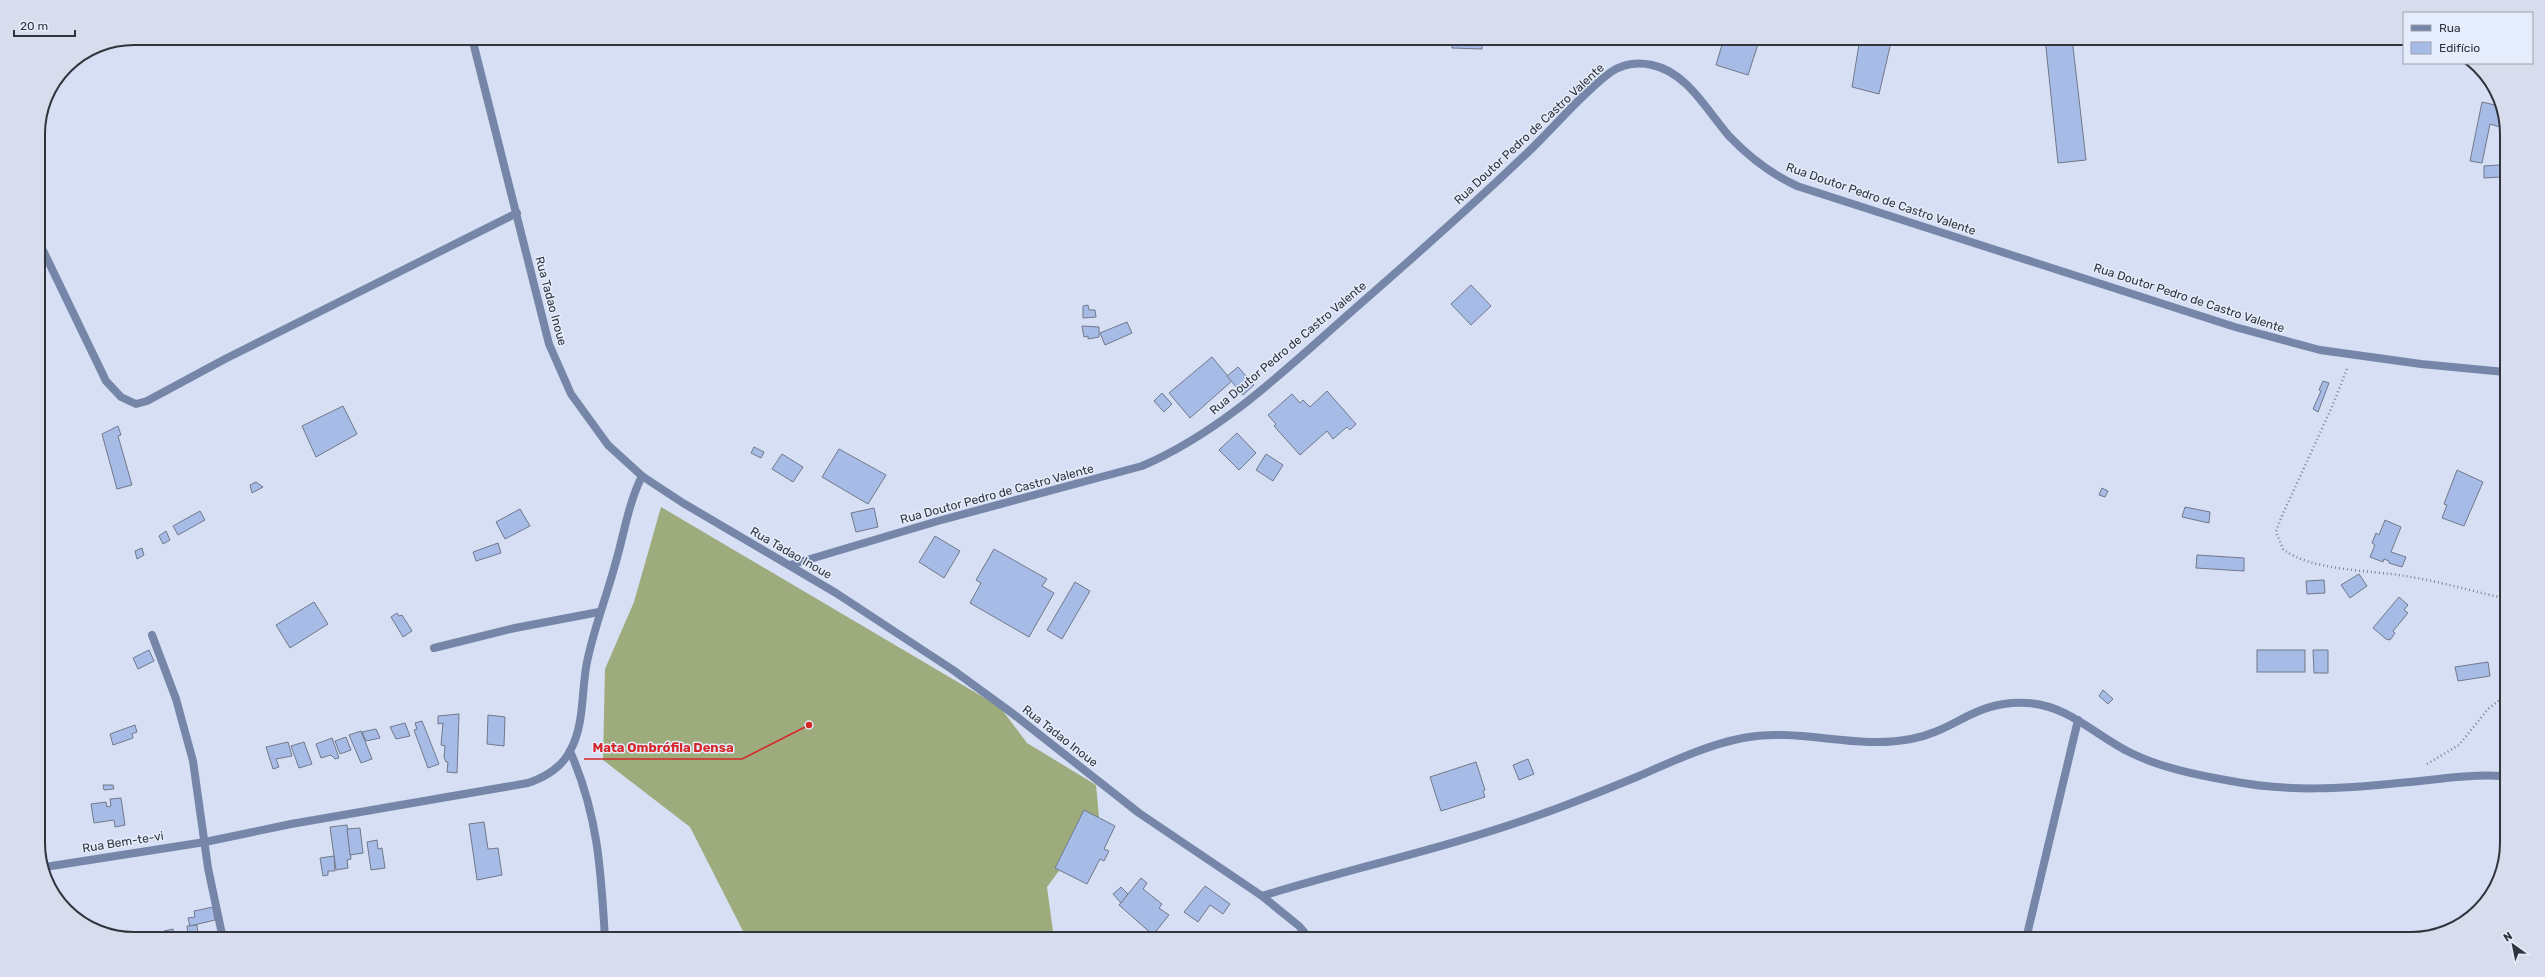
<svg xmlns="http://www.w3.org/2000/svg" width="2545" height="977" viewBox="0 0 2545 977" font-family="Rubik,sans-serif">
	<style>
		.forest { fill: #9eab7c }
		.building { fill: #a7bbe7; stroke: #71798a }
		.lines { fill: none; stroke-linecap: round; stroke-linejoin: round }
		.path { stroke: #7f8693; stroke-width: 2.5; stroke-dasharray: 1 3; stroke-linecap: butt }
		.service { stroke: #7586a9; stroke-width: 8 }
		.minor { stroke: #7586a9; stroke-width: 8 }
		.tertiary { stroke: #7586a9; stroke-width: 8 }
		.labels { text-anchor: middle; stroke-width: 3; stroke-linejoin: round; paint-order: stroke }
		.street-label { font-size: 12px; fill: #30343c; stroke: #e5ecfc }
		.rim { fill: none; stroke: #30343c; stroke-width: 2 }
		.leader { fill: none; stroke: #d62828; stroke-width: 1.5 }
		.callout-dot { fill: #d62828; stroke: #e5ecfc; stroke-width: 1.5 }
		.callout-label { font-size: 13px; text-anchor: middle; font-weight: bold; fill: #d62828; stroke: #e5ecfc; stroke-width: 3; stroke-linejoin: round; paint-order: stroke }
	</style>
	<rect width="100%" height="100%" fill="#d6dff3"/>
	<polygon class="forest" points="661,507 1000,707 1027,743 1096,785 1099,817 1047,887 1054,939 747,939 690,827 603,760 605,669 634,602"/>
	<g class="building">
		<polygon points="1452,38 1482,38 1482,49 1452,48"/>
		<polygon points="1724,38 1760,38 1748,75 1716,65"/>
		<polygon points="1860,38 1892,38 1879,94 1852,87"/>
		<polygon points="2045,38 2072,38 2086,160 2058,163"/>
		<polygon points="2497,101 2505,122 2503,128 2490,124 2482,163 2470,161 2482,102 2495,105"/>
		<polygon points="2500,165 2501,177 2484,178 2484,166"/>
		<polygon points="1471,285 1491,306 1471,325 1451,304"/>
		<polygon points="1088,305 1089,310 1095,310 1096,317 1083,318 1083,306"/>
		<polygon points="1127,322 1132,333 1105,345 1100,333"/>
		<polygon points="1082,326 1099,327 1099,337 1088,339 1088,336 1084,337"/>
		<polygon points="1212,357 1232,381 1190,418 1169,393"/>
		<polygon points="1238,367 1254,385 1243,395 1227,376"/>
		<polygon points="2323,381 2329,383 2318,412 2313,409 2321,391 2319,390"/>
		<polygon points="1327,391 1356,424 1350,430 1347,427 1333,439 1327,431 1300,455 1274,426 1276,424 1268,415 1292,394 1300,403 1303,400 1310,407"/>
		<polygon points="1162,393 1172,404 1164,412 1154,401"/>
		<polygon points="343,406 357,434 316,457 302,426"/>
		<polygon points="118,426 121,435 118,436 132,485 117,489 102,434"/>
		<polygon points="1237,433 1256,453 1239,470 1219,450"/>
		<polygon points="754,447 764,452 761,458 751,453"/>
		<polygon points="839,449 886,475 868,504 822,477"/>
		<polygon points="782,454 803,467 793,482 772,469"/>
		<polygon points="1266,454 1283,465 1273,481 1256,470"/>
		<polygon points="2457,470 2483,482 2464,526 2442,518 2447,505 2444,504"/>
		<polygon points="256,482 263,487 252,493 250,485"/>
		<polygon points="2102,488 2108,491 2105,497 2099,495"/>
		<polygon points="2185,507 2210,512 2209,523 2182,517"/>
		<polygon points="874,508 878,527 856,532 851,513"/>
		<polygon points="520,509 530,526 505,539 496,522"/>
		<polygon points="200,511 205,520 178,535 173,526"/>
		<polygon points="2385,520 2401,527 2391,552 2406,557 2402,567 2389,563 2389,561 2384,559 2383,562 2370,557 2375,545 2372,543 2376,533 2379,535"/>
		<polygon points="166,531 170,540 163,544 159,536"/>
		<polygon points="935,536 960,551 944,578 919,562"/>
		<polygon points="498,543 501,553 476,561 473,552"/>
		<polygon points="142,548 144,555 137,559 135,551"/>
		<polygon points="994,549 1047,579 1042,586 1054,593 1029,637 970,603 981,583 976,580"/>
		<polygon points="2197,555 2244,558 2244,571 2196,568"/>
		<polygon points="2359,574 2367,586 2350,598 2341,585"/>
		<polygon points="2324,580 2325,593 2307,594 2306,581"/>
		<polygon points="1075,582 1090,591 1062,639 1047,630"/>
		<polygon points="2399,597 2408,605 2404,610 2408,613 2393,631 2395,633 2390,640 2386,639 2373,628"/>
		<polygon points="314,602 328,624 290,648 276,625"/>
		<polygon points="397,613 399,616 402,615 412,631 403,637 391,617"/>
		<polygon points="149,650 154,661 138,669 133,658"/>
		<rect x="2257" y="650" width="48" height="22"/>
		<polygon points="2313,650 2328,650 2328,673 2314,673"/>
		<polygon points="2488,662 2490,676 2458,681 2455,667"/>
		<polygon points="2103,690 2113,699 2108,704 2099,696"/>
		<polygon points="459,714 457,773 447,772 448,762 446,762 444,757 445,746 441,745 443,723 438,724 438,716"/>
		<polygon points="488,715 505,717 504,746 487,744"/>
		<polygon points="422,721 439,764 428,768 414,730 417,729 415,723"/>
		<polygon points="405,723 410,736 396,739 390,727"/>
		<polygon points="135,725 137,732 132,734 133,738 113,745 110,734"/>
		<polygon points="376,729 380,738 366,741 362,732"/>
		<polygon points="361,731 372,759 361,763 349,735"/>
		<polygon points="346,737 351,750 340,754 335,741"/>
		<polygon points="332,738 339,758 335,759 331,755 321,758 316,744"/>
		<polygon points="288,742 292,756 276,759 279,767 273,769 266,747"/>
		<polygon points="304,742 312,764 299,768 291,746"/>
		<polygon points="1528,759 1534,774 1519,780 1513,765"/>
		<polygon points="1476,762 1485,790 1483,791 1485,797 1441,811 1430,777"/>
		<polygon points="103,785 113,785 114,789 104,790"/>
		<polygon points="121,798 125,825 115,827 114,820 94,823 91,804 106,802 107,807 111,806 110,799"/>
		<polygon points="1084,810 1115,826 1104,849 1109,851 1104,861 1100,859 1087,884 1055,868"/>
		<polygon points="484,822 488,849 498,848 502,875 477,880 469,824"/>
		<polygon points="347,825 351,859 347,860 348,868 336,870 330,827"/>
		<polygon points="360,828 363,853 350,855 347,829"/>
		<polygon points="377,840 378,849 382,848 385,868 371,870 367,842"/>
		<polygon points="334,856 335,871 328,871 328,875 323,876 320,858"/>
		<polygon points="1141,878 1147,883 1143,889 1162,904 1159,908 1169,915 1153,935 1119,905"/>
		<polygon points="1205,886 1230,904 1223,914 1210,905 1198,922 1184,912"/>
		<polygon points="1121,887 1128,894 1121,903 1113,894"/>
		<polygon points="213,907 215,920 190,926 188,918 195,917 194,911"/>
		<polygon points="197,925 198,935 188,936 187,926"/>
		<polygon points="173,929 174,937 165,938 164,931"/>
	</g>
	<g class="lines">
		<g class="path">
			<path d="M2347,369L2331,409L2281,518L2276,532L2283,549C2310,571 2371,570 2405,576C2438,581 2471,591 2504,598"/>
			<polyline points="2427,764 2459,745 2488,709 2503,697"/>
		</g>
		<polyline class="service" points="2026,939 2078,720"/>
		<g class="minor">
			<polyline points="38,240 106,381 121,397 136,404 147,401 225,359 517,213"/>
			<path d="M790,565L938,521L1142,466C1222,432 1286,369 1351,312C1409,261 1469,209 1525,155C1551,131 1583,92 1611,72C1623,64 1638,62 1652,65C1687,72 1707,111 1729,136C1749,157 1771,174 1797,186L2235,327L2320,350L2421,364L2505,372"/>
			<polyline points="152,635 176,699 193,761 208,868 223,939"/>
			<polyline points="434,648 515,628 599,612"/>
			<path d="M570,751C598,815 601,870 605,939"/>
			<path d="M45,867L205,842L291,824L528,783C546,777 561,768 570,751C585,724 581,691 587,662C594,628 606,598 615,565C624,535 628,504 642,476"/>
			<path d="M1262,896C1353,868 1446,848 1536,816C1571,804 1605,790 1639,776C1673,761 1707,745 1743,738C1798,727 1855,750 1911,739C1956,731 1974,700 2027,703C2068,705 2096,736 2131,753C2162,768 2197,775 2231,781C2287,792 2342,789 2399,783C2433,780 2468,774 2502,776"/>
		</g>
		<polyline class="tertiary" points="472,38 549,344 571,394 608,445 642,476 683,503 836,593 953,670 1012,713 1139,813 1262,896 1299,926 1310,939"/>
	</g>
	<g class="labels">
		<g class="street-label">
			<text transform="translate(1529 134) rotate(-43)" y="4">Rua Doutor Pedro de Castro Valente</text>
			<text transform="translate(1881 199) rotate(19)" y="4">Rua Doutor Pedro de Castro Valente</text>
			<text transform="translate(2189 298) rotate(18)" y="4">Rua Doutor Pedro de Castro Valente</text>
			<text transform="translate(551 301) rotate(75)" y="4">Rua Tadao Inoue</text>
			<text transform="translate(1288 348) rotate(-40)" y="4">Rua Doutor Pedro de Castro Valente</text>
			<text transform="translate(997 494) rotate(-15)" y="4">Rua Doutor Pedro de Castro Valente</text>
			<text transform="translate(791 553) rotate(30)" y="4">Rua Tadao Inoue</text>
			<text transform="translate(1060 736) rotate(38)" y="4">Rua Tadao Inoue</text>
			<text transform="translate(123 842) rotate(-9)" y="4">Rua Bem-te-vi</text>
		</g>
	</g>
	<path d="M0 0H2545V977H0ZM134 45H2411A89 89 0 0 1 2500 134V843A89 89 0 0 1 2411 932H134A89 89 0 0 1 45 843V134A89 89 0 0 1 134 45Z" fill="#d7dded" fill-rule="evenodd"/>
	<path class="rim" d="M134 45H2411A89 89 0 0 1 2500 134V843A89 89 0 0 1 2411 932H134A89 89 0 0 1 45 843V134A89 89 0 0 1 134 45Z"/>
	<path class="leader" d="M809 725L742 759H584"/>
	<circle class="callout-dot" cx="809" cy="725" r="4"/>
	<g class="callout-label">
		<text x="663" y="752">Mata Ombrófila Densa</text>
	</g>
	<rect x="2403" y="12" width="130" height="52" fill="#e5ecfc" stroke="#9da2af"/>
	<rect x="2411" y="25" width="20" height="6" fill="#7586a9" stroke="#9da2af"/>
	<text x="2439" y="32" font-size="12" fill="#30343c">Rua</text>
	<rect x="2411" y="42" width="20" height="12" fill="#a7bbe7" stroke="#9da2af"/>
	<text x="2439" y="52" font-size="12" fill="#30343c">Edifício</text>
	<g transform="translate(2513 945) rotate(327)" stroke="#e5ecfc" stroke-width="3" paint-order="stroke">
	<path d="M0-3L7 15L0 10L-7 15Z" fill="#30343c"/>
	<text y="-6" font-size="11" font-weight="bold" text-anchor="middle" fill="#30343c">N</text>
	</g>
	<path d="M14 30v6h61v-6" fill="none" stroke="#30343c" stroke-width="2"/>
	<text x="20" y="30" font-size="12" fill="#30343c" stroke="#e5ecfc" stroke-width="3" paint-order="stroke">20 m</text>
</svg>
